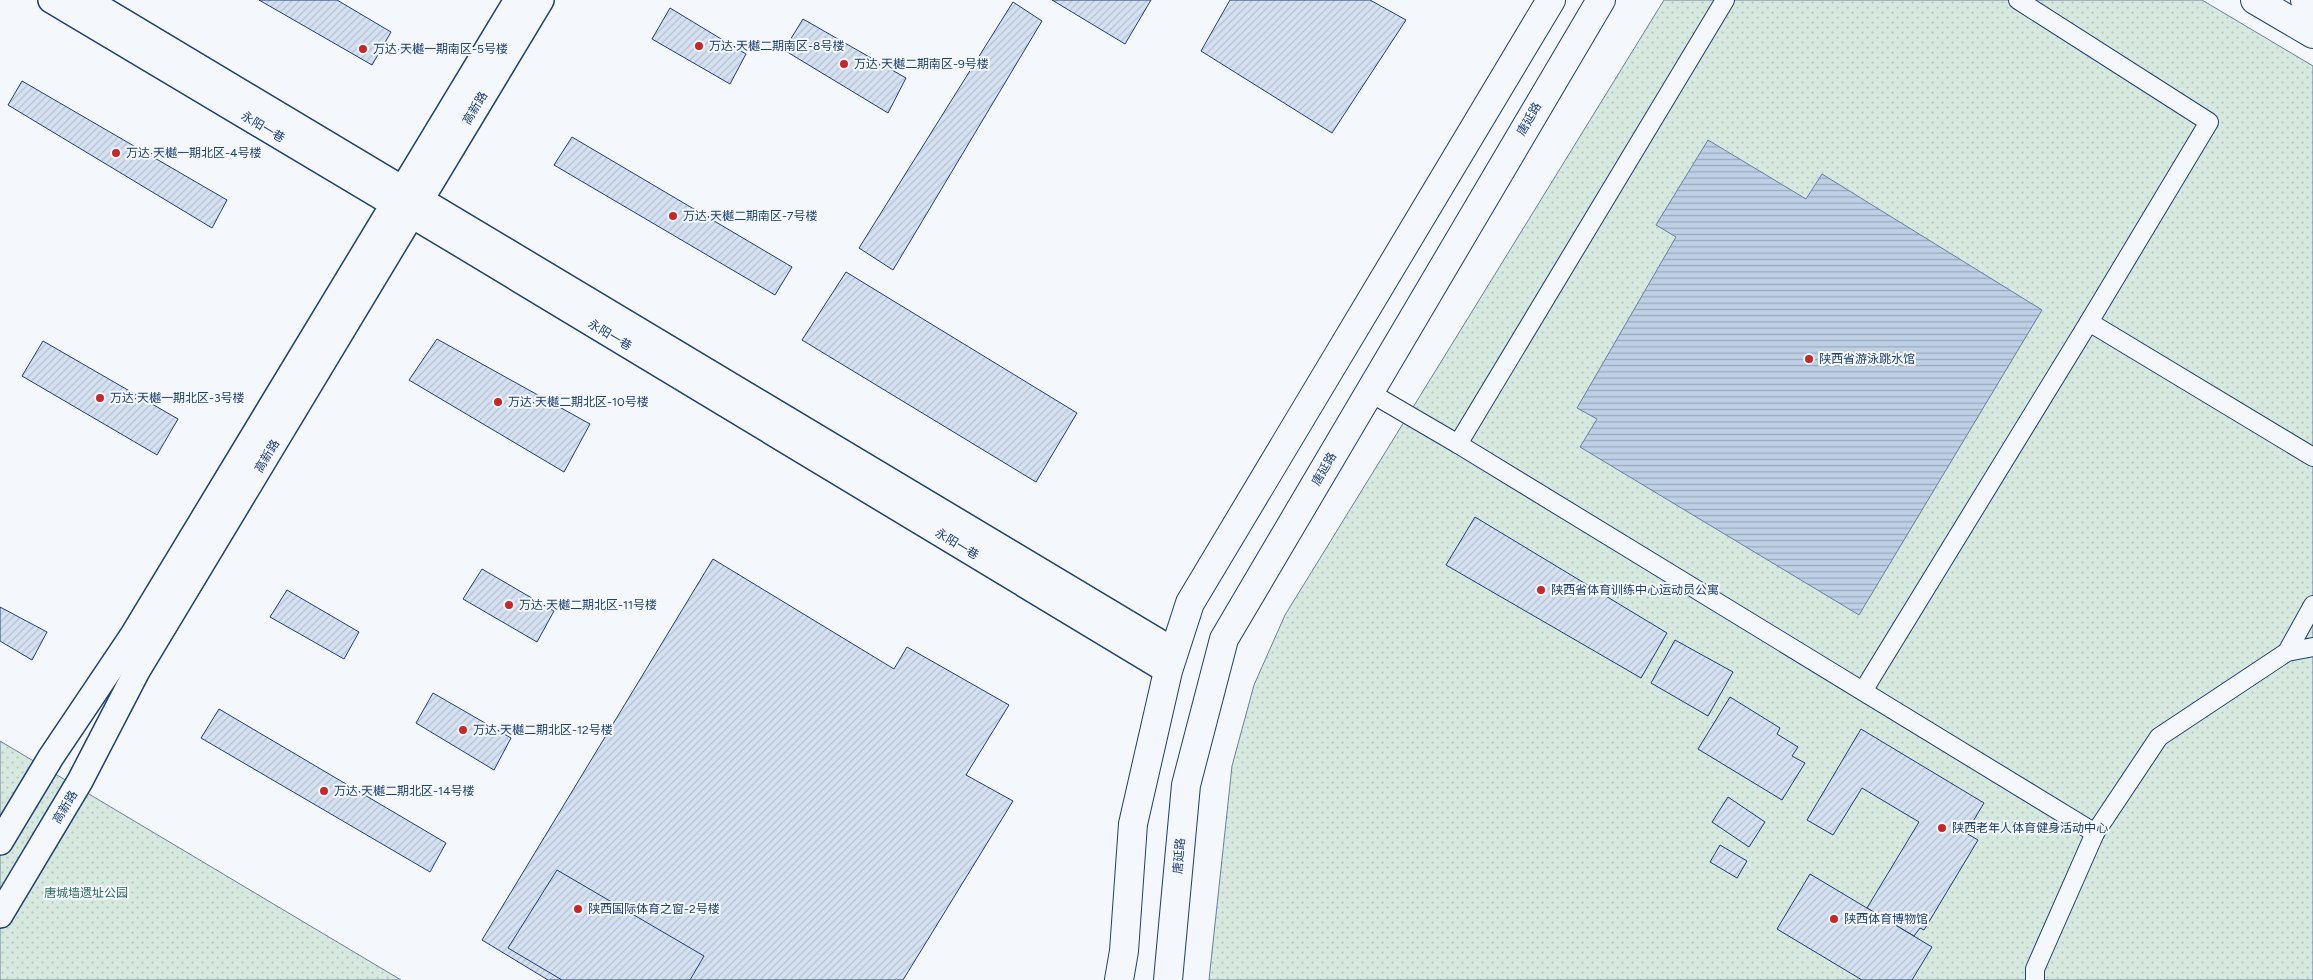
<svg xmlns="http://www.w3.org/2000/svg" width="2313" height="980" viewBox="0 0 2313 980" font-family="Figtree,'Noto Sans SC',sans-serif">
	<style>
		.park { fill: url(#park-dots); stroke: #687fa3 }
		.water { fill: url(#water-rules); stroke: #687fa3 }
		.building { fill: url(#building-hatch); stroke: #1d3f73 }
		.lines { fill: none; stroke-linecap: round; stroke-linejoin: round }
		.street-casing { stroke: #1d3f73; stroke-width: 20 }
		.secondary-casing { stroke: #1d3f73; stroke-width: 28 }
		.primary-casing { stroke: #1d3f73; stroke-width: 30 }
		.street { stroke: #f4f7fb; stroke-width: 18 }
		.secondary { stroke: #f4f7fb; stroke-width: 25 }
		.primary { stroke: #f4f7fb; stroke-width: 28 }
		.poi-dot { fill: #c62828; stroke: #f4f7fb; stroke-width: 2 }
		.labels { text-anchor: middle; stroke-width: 4; stroke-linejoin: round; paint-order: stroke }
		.poi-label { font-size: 12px; fill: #1d3f73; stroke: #f4f7fb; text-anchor: start }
		.street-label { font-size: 12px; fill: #1d3f73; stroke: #f4f7fb }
		.park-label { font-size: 12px; fill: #2c6c60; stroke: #f4f7fb }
	</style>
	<defs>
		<pattern id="park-dots" width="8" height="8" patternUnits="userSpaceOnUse" patternTransform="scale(1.25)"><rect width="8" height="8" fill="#d7e8df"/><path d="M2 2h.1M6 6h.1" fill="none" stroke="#b8c8c3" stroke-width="1.8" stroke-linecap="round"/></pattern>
		<pattern id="water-rules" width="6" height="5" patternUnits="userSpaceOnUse" patternTransform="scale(1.25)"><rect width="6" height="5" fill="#bed0e5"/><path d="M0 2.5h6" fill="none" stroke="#9aaabe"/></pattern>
		<pattern id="building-hatch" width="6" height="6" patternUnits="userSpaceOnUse" patternTransform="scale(1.25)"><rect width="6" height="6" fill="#d5e0f0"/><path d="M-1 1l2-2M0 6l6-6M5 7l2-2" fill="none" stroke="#b6c1d1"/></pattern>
	</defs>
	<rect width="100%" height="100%" fill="#f4f7fb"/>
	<g class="park">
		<polygon points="1664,0 2202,0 2313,66 2313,980 1209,980 1232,766 1254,685 1285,615"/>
		<polygon points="0,741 401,980 0,980"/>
	</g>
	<polygon class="water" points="1708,140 1806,199 1822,174 2042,310 1859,615 1580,447 1597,419 1577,408 1676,237 1656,225"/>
	<g class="building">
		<polygon points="259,0 337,0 391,32 372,65"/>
		<polygon points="1052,0 1151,0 1125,44"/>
		<polygon points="1230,0 1370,0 1406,20 1332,133 1201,51"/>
		<polygon points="1013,2 1042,21 893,270 859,248"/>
		<polygon points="670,8 746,54 730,84 652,39"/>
		<polygon points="803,19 906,78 888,113 784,50"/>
		<polygon points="22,81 227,200 212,228 8,105"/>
		<polygon points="572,137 792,267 775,295 554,165"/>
		<polygon points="846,272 1077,413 1036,482 802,340"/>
		<polygon points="437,339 590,424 564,472 409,380"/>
		<polygon points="43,341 178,419 157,455 22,376"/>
		<polygon points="1475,517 1667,633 1641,678 1446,565"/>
		<polygon points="713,559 894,669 907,647 1009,705 966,775 1013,801 903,980 548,980 482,940"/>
		<polygon points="482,569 554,611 537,642 463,599"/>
		<polygon points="287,590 359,632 344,659 270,617"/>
		<polygon points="0,607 47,632 32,660 0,641"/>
		<polygon points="1675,640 1733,672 1708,716 1651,683"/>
		<polygon points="433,693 511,738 494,770 416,723"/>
		<polygon points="1730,697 1780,728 1777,734 1798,747 1792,756 1805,763 1782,800 1698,749"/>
		<polygon points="219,709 446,843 430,872 201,738"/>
		<polygon points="1861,729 1984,803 1966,833 1978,840 1924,930 1920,928 1914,936 1867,908 1919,822 1862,788 1833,835 1807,820"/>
		<polygon points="1728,797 1765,822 1749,847 1712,822"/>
		<polygon points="1720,845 1747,861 1737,878 1710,862"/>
		<polygon points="557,870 704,956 690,980 562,980 508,948"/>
		<polygon points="1810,874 1932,947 1912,980 1862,980 1777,929"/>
	</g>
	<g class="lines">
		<defs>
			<g id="street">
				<polyline points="1725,0 1458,444 2095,833"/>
				<polyline points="2018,0 2209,122 2089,322 2313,457"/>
				<polyline points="1369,392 1458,444"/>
				<polyline points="2287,652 2313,605"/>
				<polyline points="1863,691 2089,322"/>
				<polyline points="2035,980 2035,969 2095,833 2159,737 2287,652 2313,647"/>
			</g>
			<g id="secondary">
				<polyline points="51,0 452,239 1168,671"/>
				<polyline points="87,0 1174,651"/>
				<polyline points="0,842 51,757 133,635 517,0"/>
				<polyline points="0,915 80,781 137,671 541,0"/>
			</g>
			<g id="primary">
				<polyline points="2255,0 2313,34"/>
				<polyline points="2305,0 2313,5"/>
				<polyline points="1119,980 1124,951 1133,824 1168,671 1190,603 1551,0"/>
				<polyline points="1168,980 1186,785 1224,639 1601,0"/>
			</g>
		</defs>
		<use href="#street" class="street-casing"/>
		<use href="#secondary" class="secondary-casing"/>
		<use href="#primary" class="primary-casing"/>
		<use href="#street" class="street"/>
		<use href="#secondary" class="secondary"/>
		<use href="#primary" class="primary"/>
	</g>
	<g class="poi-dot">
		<circle cx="699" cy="46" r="5"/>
		<circle cx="363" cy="49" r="5"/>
		<circle cx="844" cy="64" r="5"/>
		<circle cx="116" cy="153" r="5"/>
		<circle cx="673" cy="216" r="5"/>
		<circle cx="1809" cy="359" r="5"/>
		<circle cx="100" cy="398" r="5"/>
		<circle cx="498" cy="402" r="5"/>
		<circle cx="1541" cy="590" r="5"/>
		<circle cx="509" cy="605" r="5"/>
		<circle cx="463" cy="730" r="5"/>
		<circle cx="324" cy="791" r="5"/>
		<circle cx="1942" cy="828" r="5"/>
		<circle cx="578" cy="909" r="5"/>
		<circle cx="1834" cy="919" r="5"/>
	</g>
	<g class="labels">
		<g class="poi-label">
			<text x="709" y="50">万达·天樾二期南区-8号楼</text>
			<text x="373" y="53">万达·天樾一期南区-5号楼</text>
			<text x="854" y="68">万达·天樾二期南区-9号楼</text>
			<text x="126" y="157">万达·天樾一期北区-4号楼</text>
			<text x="683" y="220">万达·天樾二期南区-7号楼</text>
			<text x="1819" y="363">陕西省游泳跳水馆</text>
			<text x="110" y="402">万达·天樾一期北区-3号楼</text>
			<text x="508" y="406">万达·天樾二期北区-10号楼</text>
			<text x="1551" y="594">陕西省体育训练中心运动员公寓</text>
			<text x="519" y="609">万达·天樾二期北区-11号楼</text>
			<text x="473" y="734">万达·天樾二期北区-12号楼</text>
			<text x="334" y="795">万达·天樾二期北区-14号楼</text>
			<text x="1952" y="832">陕西老年人体育健身活动中心</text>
			<text x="588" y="913">陕西国际体育之窗-2号楼</text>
			<text x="1844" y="923">陕西体育博物馆</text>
		</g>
		<g class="street-label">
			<text transform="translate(475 108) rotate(-59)" y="4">高新路</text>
			<text transform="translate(1529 119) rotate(-60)" y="4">唐延路</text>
			<text transform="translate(263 127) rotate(31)" y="4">永阳一巷</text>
			<text transform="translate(610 335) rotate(31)" y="4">永阳一巷</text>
			<text transform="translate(267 456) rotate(-59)" y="4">高新路</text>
			<text transform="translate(1324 469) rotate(-60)" y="4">唐延路</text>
			<text transform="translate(957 544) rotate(31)" y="4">永阳一巷</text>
			<text transform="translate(65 807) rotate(-59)" y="4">高新路</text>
			<text transform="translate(1179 856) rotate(-85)" y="4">唐延路</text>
		</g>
		<g class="park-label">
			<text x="86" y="897">唐城墙遗址公园</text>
		</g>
	</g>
</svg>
